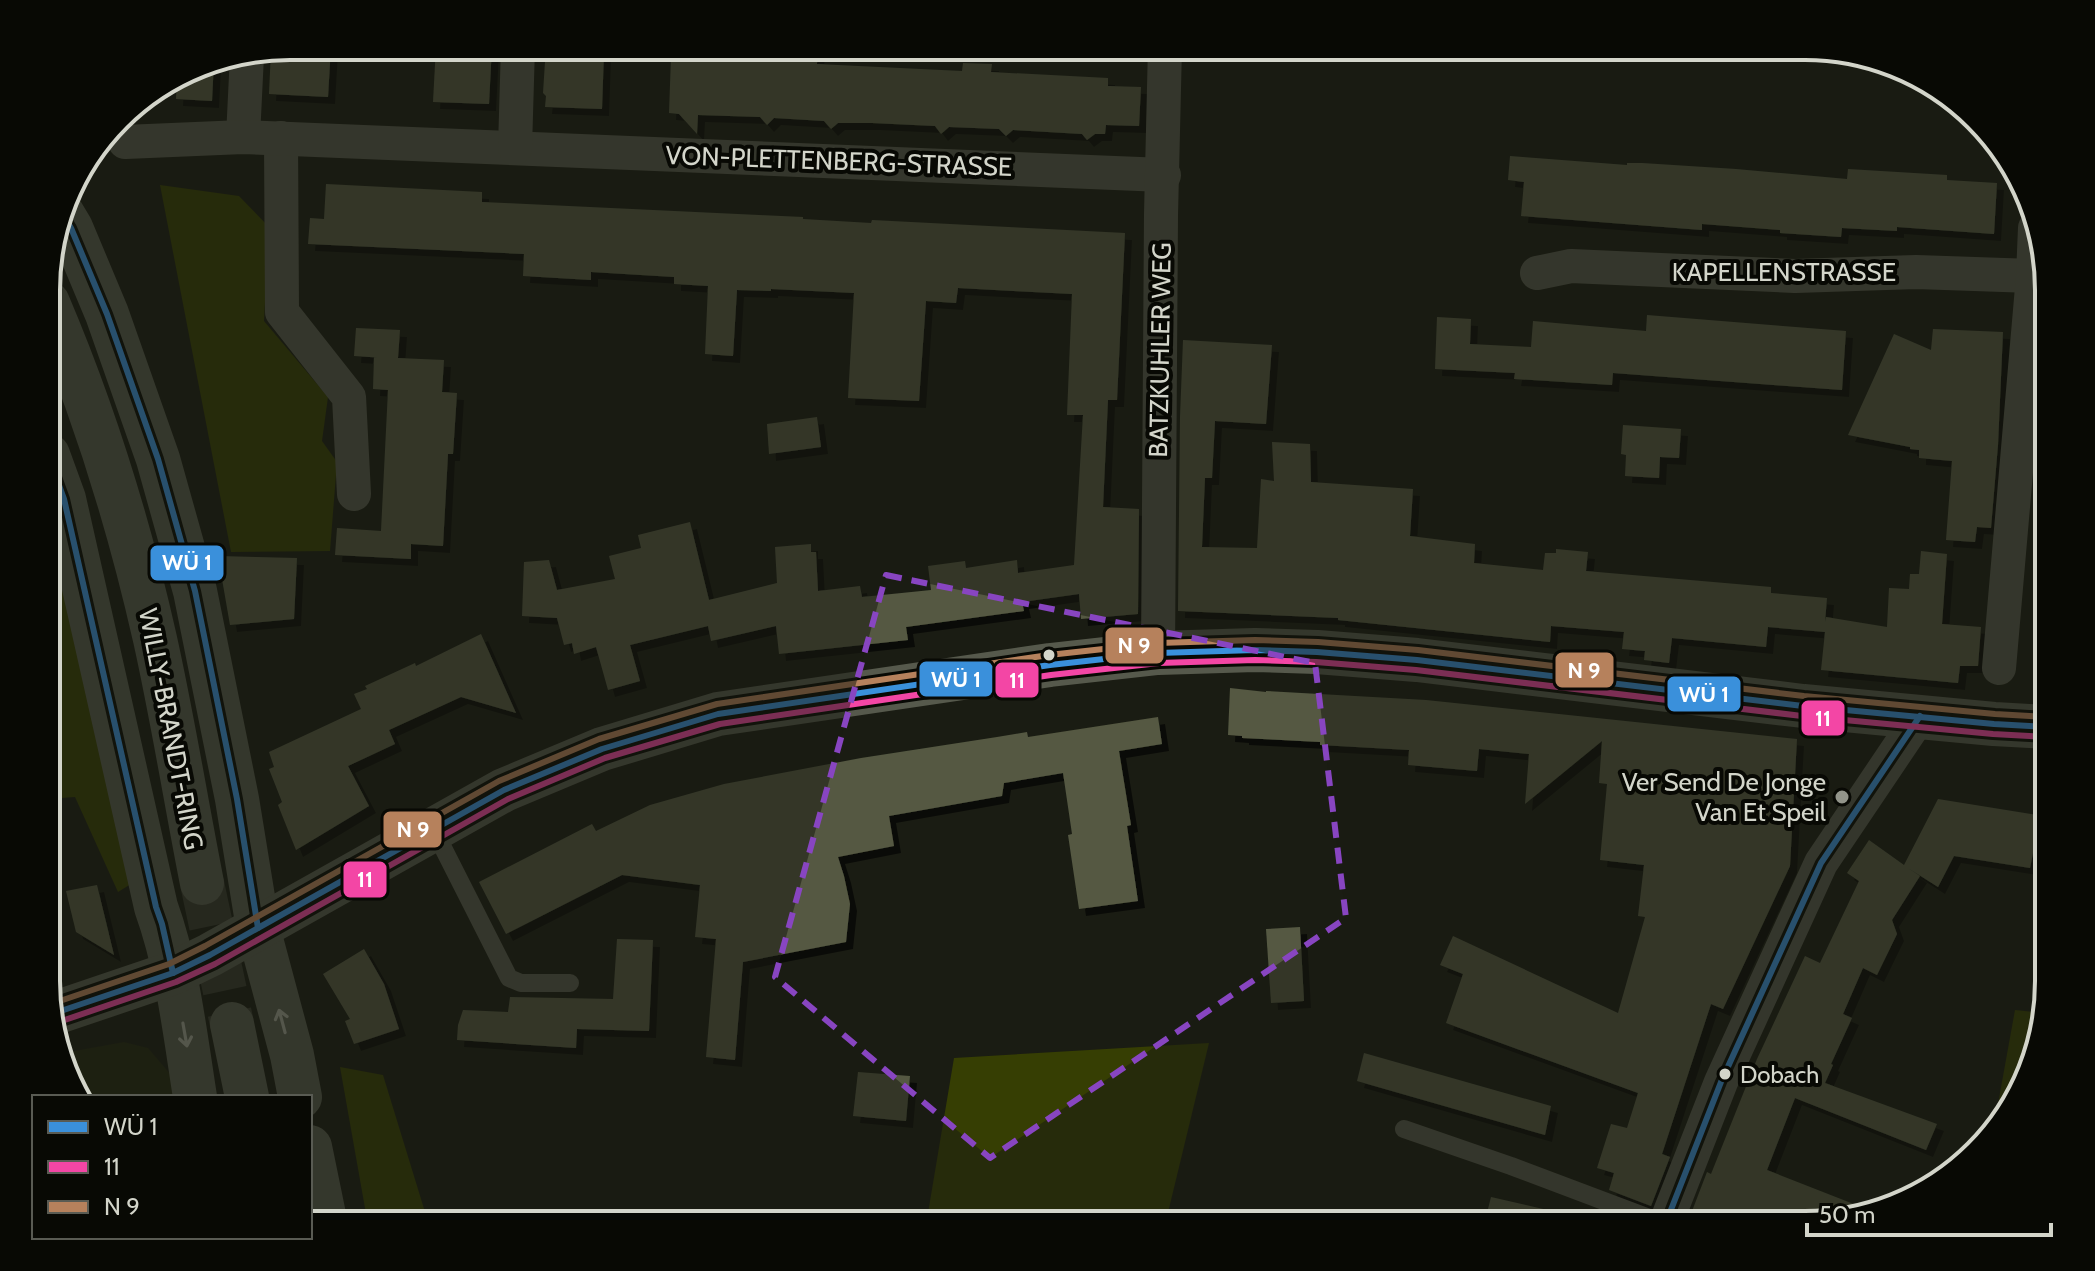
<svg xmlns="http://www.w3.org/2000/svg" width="2095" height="1271" viewBox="0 0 2095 1271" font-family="Cabin,sans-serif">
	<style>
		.built { fill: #232611 }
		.green { fill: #363e03 }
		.building { fill: #545842; filter: url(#shadow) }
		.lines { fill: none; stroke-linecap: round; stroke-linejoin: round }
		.secondary-tunnel { stroke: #36382e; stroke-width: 44; stroke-dasharray: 44 22; stroke-linecap: butt }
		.lane { stroke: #56584c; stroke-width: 18 }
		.street { stroke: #56584c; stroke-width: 34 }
		.secondary { stroke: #56594c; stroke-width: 44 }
		.bus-1-casing { stroke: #080904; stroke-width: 12 }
		.bus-2-casing { stroke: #080904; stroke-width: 12 }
		.bus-3-casing { stroke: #080904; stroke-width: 12 }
		.bus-1 { stroke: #3a90db; stroke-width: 6 }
		.bus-2 { stroke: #f346a5; stroke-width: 6 }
		.bus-3 { stroke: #b6815c; stroke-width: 6 }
		.oneway { stroke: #9b9d91 }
		.marked { fill: none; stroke: #8845c1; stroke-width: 6; stroke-dasharray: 16 10; stroke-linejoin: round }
		.bus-dot { fill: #d3d5ca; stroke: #080904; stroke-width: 3 }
		.poi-dot { fill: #92948a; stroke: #080904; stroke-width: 3 }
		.labels { text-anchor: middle; stroke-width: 8; stroke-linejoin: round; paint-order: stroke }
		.bus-label { font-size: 24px; fill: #d3d5ca; stroke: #080904; text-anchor: start }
		.street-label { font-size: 26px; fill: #d3d5ca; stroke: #080904 }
		.poi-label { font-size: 26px; fill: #d3d5ca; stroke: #080904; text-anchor: end }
		.rim { fill: none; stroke: #d3d5ca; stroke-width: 4 }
		.line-badge { stroke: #080904; stroke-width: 3 }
		.badge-label { font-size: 22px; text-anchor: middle; font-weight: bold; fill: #fff }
	</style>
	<defs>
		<filter id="shadow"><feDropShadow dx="7" dy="7" stdDeviation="0" flood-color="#0009"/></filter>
	</defs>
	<rect width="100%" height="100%" fill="#1a1c13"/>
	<polygon class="built" points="124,1042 148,1048 172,1076 176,1097 80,1097 63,1053"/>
	<g class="green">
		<polygon points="160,185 239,196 269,227 264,321 328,397 322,441 337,462 330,551 231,552"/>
		<polygon points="48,514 131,884 118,892 75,797 48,799"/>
		<polygon points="2015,1010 2043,1013 2016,1103 1994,1126"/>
		<polygon points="1209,1043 1165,1225 926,1225 954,1058"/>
		<polygon points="340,1067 383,1075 429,1225 368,1225"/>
	</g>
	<g class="building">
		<polygon points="290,46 331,46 328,97 269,94 271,50"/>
		<polygon points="436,46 492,46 489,104 433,102"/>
		<polygon points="788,46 818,46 817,64 962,71 963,63 992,64 991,72 1108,78 1108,86 1141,87 1139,126 1106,125 1105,134 1095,134 1087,140 1082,134 1013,130 1006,136 999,129 949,127 941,134 935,126 872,123 838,123 831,129 824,121 774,118 767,125 760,117 698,115 697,134 679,114 669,113 671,57 788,62"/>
		<polygon points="548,49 604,52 602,109 545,107 546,96 543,93 545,62 548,59"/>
		<polygon points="214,61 212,101 176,99 177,77 197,64"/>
		<polygon points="1510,156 1627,165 1627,163 1642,163 1736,169 1847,179 1848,169 1947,175 1947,180 1997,183 1994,234 1897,227 1897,231 1842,228 1841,237 1780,233 1780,230 1702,224 1702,230 1521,216 1524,182 1508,180"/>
		<polygon points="326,184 482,192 482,202 803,217 803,219 871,223 872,220 1125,233 1117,400 1108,400 1103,507 1139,509 1138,614 1081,619 1079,594 1022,602 1024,611 906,627 908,640 779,654 776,626 711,641 708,626 630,645 640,681 608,690 596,647 574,654 572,643 564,645 557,618 522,616 524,562 549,560 557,590 615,579 609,556 641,548 638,535 690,522 709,600 777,583 775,547 811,544 811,552 816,552 818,591 860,586 862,597 931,590 928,566 965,561 966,568 1017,560 1018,573 1074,565 1083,415 1067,415 1072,294 958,288 956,303 926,301 919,401 848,398 854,293 771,289 771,291 737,290 733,356 705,354 708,286 674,284 674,277 591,272 591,280 523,276 524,254 308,244 310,218 324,219"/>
		<polygon points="1647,315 1846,331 1842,390 1613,373 1612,385 1514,379 1515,373 1435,369 1437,317 1471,319 1470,344 1531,347 1533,321 1646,331"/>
		<polygon points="356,328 400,330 398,358 444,360 442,392 457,393 453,454 448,454 443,546 411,544 411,559 335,555 337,528 381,531 388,390 373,389 374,357 385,358 354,356"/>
		<polygon points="1933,329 2003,332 1998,445 1991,528 1977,527 1975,542 1946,540 1952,461 1919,458 1919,450 1910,449 1910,447 1848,435 1894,334 1931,350"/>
		<polygon points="1183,340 1272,345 1266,424 1215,421 1212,478 1205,478 1202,547 1257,548 1261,479 1274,481 1272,442 1310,444 1311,482 1413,489 1410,536 1475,544 1474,563 1543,570 1545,553 1556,553 1556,549 1588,552 1586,571 1771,587 1771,593 1827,598 1825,622 1826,617 1887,627 1889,588 1909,589 1910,574 1919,574 1921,551 1947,554 1942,624 1981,627 1978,666 1960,666 1958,683 1821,670 1825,632 1768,627 1766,647 1672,638 1669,663 1644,660 1645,651 1622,649 1624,632 1551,626 1550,642 1338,620 1338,618 1178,611 1180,417"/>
		<polygon points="817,417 821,447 769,454 767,424"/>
		<polygon points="1623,425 1681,429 1679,458 1660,457 1659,478 1625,476 1626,455 1621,454"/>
		<polygon points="218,556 297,558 294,619 230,625"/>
		<polygon points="481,634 516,713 461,697 389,730 395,744 348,766 369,806 296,850 278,805 282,802 269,769 274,767 269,752 361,709 354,694 367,689 365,686 415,663 416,666"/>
		<polygon points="1230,688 1266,692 1266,691 1426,700 1797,739 1790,866 1723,1009 1711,1004 1662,1154 1670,1157 1651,1206 1609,1190 1614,1173 1597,1168 1611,1124 1627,1128 1638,1093 1446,1023 1463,974 1440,965 1453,936 1618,1013 1645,917 1638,916 1644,865 1600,860 1607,784 1599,783 1602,741 1525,804 1529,754 1479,749 1477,771 1408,765 1409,750 1320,745 1320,742 1242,738 1242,736 1228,735"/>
		<polygon points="1158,717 1162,744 1119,751 1131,825 1127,826 1138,901 1079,909 1068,835 1072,834 1063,773 1004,783 1002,796 889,816 894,846 838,857 844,876 850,904 846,942 743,962 735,1060 706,1057 716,939 695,937 700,885 622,875 506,934 479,882 592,824 596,831 650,805 724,784 861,758 997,737 1027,732 1028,737"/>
		<polygon points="1938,799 2043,816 2037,848 2034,848 2030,868 1954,856 1938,887 1908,868 1920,876 1892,920 1897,934 1877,975 1863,968 1843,1014 1852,1018 1831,1064 1833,1065 1825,1083 1937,1124 1926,1150 1795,1098 1767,1170 1869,1210 1820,1224 1689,1225 1689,1219 1707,1172 1711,1174 1757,1059 1805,956 1820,963 1859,881 1847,873 1869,840 1904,865"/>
		<polygon points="97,885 114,955 76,932 66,891"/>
		<polygon points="1300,927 1304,1001 1271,1003 1266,929"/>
		<polygon points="617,939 653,940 649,1031 577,1029 576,1048 457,1040 458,1025 463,1010 508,1012 510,997 613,999"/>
		<polygon points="364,949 384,984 399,1029 354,1044 345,1021 350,1019 323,974"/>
		<polygon points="1364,1053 1551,1106 1545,1135 1357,1081"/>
		<polygon points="858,1072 910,1076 906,1121 853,1116"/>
		<polygon points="1491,1197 1565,1214 1564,1225 1484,1225"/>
	</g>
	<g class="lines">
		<polyline class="secondary-tunnel" points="202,883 232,1024"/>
		<g class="lane">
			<polyline points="433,828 509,978 521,983 570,983"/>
			<polyline points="1404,1129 1511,1166 1665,1224"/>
		</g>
		<g class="street">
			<polyline points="243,137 247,55"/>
			<polyline points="281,138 282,312 349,397 354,494"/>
			<polyline points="125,142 243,137 1164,175"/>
			<polyline points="515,148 518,46"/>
			<polyline points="1537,273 1571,266 1795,276 1916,272 2033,276"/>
			<polyline points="1158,653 1161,215 1165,46"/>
			<polyline points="1999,668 2033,276 2035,228"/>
			<polyline points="1665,1225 1721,1082 1821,863 1920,716"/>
		</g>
		<g class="secondary">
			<polyline points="62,213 71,228 107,314 158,459 195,591 237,799 258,928 292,1055 300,1097"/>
			<path d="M48,303C94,411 129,524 155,639C173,720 186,802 202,883"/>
			<path d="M48,455L64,499L156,907C178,968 185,1034 195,1097"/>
			<polyline points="49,1015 173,973 210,955 504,790 602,749 718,714 1050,665 1158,653 1255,650 1317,652 1417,660 1803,706 1994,724 2048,727"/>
			<polyline points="232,1024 247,1097"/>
			<polyline points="310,1147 326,1225"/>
		</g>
		<defs>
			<g id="bus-1">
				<polyline points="62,213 71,228 107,314 158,459 195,591 237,799 258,928"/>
				<polyline points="48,455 64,499 156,907 162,924 173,973"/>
				<polyline points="49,1015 173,973 210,955 504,790 602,749 718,714 1050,665 1158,653 1255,650 1317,652 1417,660 1803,706 1994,724 2048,727"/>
				<polyline points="1665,1225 1721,1082 1821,863 1920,716"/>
			</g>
			<polyline id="bus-2" points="53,1024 176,982 215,964 508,799 605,758 720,724 1051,675 1159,663 1255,660 1316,662 1416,670 1802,716 1993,734 2047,737"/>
			<polyline id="bus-3" points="48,1005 169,964 205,946 499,781 599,739 717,704 1049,655 1158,643 1255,640 1318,642 1418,650 1804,696 1995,714 2048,717"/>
		</defs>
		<use href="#bus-1" class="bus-1-casing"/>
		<use href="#bus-2" class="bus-2-casing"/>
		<use href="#bus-3" class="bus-3-casing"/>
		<use href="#bus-1" class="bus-1"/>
		<use href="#bus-2" class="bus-2"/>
		<use href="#bus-3" class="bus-3"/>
	</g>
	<defs><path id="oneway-shaft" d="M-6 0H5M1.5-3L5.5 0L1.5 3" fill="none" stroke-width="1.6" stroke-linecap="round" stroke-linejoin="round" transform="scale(2)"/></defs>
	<g class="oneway">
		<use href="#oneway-shaft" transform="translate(282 1021) rotate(-105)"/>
		<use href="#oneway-shaft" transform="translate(185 1035) rotate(80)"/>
	</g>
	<path d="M0 0H2095V1271H0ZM886,575L1315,663L1346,918L990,1158L775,977Z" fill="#1a1c13" fill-opacity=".55" fill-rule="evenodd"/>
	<path class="marked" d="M886,575L1315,663L1346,918L990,1158L775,977Z"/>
	<g class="bus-dot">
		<circle cx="1049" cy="655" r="7"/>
		<circle cx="1725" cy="1074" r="7"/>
	</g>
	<circle class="poi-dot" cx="1842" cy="797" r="8"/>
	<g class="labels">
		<g class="bus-label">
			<text x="1740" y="1083">Dobach</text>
		</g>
		<g class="street-label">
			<text transform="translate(839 161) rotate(2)" y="9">VON-PLETTENBERG-STRASSE</text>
			<text x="1784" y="281">KAPELLENSTRASSE</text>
			<text transform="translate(1160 350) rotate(-89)" y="9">BATZKUHLER WEG</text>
			<text transform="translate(171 729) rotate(79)" y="9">WILLY-BRANDT-RING</text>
		</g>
		<g class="poi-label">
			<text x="1826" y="791">Ver Send De Jonge<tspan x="1826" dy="30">Van Et Speil</tspan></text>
		</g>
	</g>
	<path d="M0 0H2095V1271H0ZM290 60H1805A230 230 0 0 1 2035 290V981A230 230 0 0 1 1805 1211H290A230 230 0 0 1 60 981V290A230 230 0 0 1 290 60Z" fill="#080904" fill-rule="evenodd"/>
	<path class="rim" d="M290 60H1805A230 230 0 0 1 2035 290V981A230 230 0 0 1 1805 1211H290A230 230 0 0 1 60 981V290A230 230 0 0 1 290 60Z"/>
	<g class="line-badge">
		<rect x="149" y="544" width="76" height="38" rx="8" fill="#3a90db"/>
		<rect x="1104" y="626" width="61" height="39" rx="8" fill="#b6815c"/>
		<rect x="1554" y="651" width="61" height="38" rx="8" fill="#b6815c"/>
		<rect x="918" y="660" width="76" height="38" rx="8" fill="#3a90db"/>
		<rect x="994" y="661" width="46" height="38" rx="8" fill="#f346a5"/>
		<rect x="1666" y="675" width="76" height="38" rx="8" fill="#3a90db"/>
		<rect x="1800" y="699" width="46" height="38" rx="8" fill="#f346a5"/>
		<rect x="382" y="810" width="61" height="39" rx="8" fill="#b6815c"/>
		<rect x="342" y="860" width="46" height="39" rx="8" fill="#f346a5"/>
	</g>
	<g class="badge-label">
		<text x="187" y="570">WÜ 1</text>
		<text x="1134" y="653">N 9</text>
		<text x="1584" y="678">N 9</text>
		<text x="956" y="687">WÜ 1</text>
		<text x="1017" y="688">11</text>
		<text x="1704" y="702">WÜ 1</text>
		<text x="1823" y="726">11</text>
		<text x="413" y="837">N 9</text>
		<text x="365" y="887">11</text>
	</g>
	<rect x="32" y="1095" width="280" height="144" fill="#080904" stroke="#595b53" stroke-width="2"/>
	<rect x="48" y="1121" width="40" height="12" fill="#3a90db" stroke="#595b53" stroke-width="2"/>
	<text x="104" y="1135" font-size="24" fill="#d3d5ca">WÜ 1</text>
	<rect x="48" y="1161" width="40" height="12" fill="#f346a5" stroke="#595b53" stroke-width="2"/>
	<text x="104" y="1175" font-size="24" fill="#d3d5ca">11</text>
	<rect x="48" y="1201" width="40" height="12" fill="#b6815c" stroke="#595b53" stroke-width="2"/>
	<text x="104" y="1215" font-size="24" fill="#d3d5ca">N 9</text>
	<path d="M1807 1223v12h244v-12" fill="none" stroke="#d3d5ca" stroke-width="4"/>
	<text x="1819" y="1223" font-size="24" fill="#d3d5ca" stroke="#080904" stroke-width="6" paint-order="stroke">50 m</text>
</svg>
